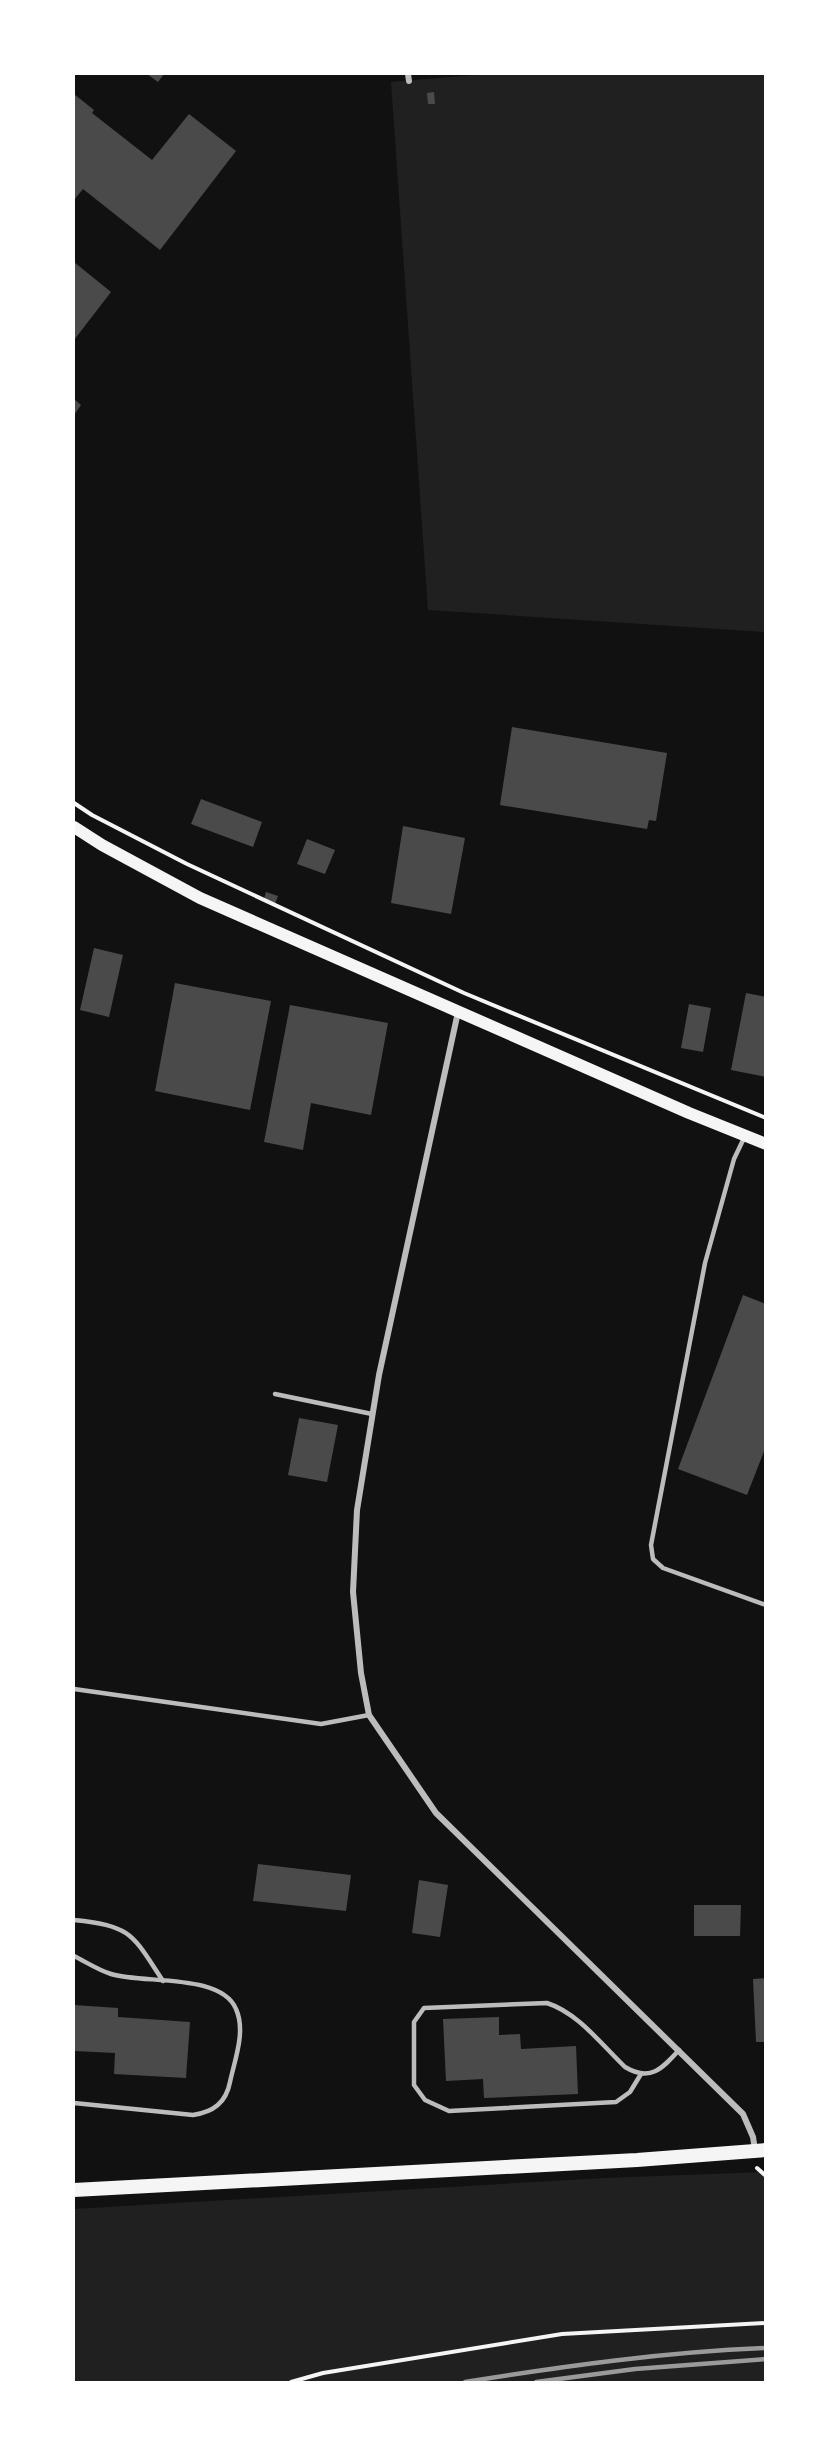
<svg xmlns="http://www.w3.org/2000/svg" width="839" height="2456" viewBox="0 0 839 2456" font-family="'Source Sans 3',sans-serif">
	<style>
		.green { fill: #202020 }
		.building { fill: #4a4a4a }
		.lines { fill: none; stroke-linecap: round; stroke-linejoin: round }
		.path { stroke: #f5f5f5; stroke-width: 4 }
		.service { stroke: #bcbcbc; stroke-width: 4.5 }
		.minor { stroke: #bcbcbc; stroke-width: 6 }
		.secondary { stroke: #f5f5f5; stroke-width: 12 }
		.primary { stroke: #f5f5f5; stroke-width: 14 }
		.rail { stroke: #9a9a9a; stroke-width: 4.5 }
	</style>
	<rect width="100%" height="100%" fill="#111"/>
	<g class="green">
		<polygon points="486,74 765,74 765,632 428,610 391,82"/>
		<polygon points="765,2172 765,2382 74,2382 74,2209 604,2178"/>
	</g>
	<g class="building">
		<polygon points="147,74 164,74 158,82"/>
		<polygon points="434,92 435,104 428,104 427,93"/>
		<polygon points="74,94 94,110 92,113 152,160 189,114 236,151 160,250 83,189 74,200"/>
		<polygon points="74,262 111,292 74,340"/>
		<polygon points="74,399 81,405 74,415"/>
		<polygon points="512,727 667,753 656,821 649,820 647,829 500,805"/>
		<polygon points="201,799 262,822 253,847 191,824"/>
		<polygon points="403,826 465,838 451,914 391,903"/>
		<polygon points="307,839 335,850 325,874 297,864"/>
		<polygon points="266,892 278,896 275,904 264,899"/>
		<polygon points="94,948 123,955 109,1017 80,1010"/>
		<polygon points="175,983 271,1001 250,1110 155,1091"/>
		<polygon points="746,993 766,997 766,1077 731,1070"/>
		<polygon points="689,1004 711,1008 703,1052 681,1048"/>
		<polygon points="290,1005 388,1023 371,1115 311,1103 303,1150 264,1142"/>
		<polygon points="743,1295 766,1304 766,1446 747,1495 678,1469"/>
		<polygon points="299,1418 338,1425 327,1482 288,1475"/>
		<polygon points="258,1864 351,1875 346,1911 253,1901"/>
		<polygon points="419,1880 448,1885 440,1937 412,1933"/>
		<polygon points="694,1905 741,1905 740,1936 694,1936"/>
		<polygon points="766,1978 766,2042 756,2042 753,1979"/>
		<polygon points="74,2005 118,2008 118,2017 190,2022 186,2078 114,2074 115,2053 74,2051"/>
		<polygon points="499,2017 499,2035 520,2034 521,2049 576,2046 578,2094 484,2098 483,2079 446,2081 443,2019"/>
	</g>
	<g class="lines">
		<g class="path">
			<polyline points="74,803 92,815 187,864 464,993 766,1118"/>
			<polyline points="757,2168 766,2176"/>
			<polyline points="291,2382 323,2373 562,2334 766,2323"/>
		</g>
		<g class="service">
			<polyline points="744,1138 734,1159 705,1263 651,1545 653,1559 663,1568 766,1605"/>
			<polyline points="275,1394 372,1414"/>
			<polyline points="74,1689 321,1724 369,1715"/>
			<path d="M74,1920C132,1926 132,1934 163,1981"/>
			<path d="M74,1956C86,1962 98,1970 111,1974C143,1984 221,1973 236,2009C246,2031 235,2059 230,2082C226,2103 213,2112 193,2115L74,2103"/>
			<path d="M641,2074L630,2092L616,2102L449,2111L425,2100L414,2085V2022L424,2008L547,2003C578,2013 601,2044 625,2067C650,2082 662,2069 679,2050"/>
		</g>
		<g class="minor">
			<polyline points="408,74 409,81"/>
			<polyline points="458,1012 379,1375 357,1510 353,1592 361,1673 369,1715 436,1813 743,2114 753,2137 755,2150"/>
		</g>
		<polyline class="secondary" points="74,827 102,845 200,898 689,1113 766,1144"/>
		<polyline class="primary" points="74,2190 637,2160 766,2150"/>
		<g class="rail">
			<path d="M465,2382C565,2366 665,2352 766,2348"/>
			<polyline points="536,2382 635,2369 766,2359"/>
		</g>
	</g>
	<rect width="839" height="2456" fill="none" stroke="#ffffff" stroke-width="150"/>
</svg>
